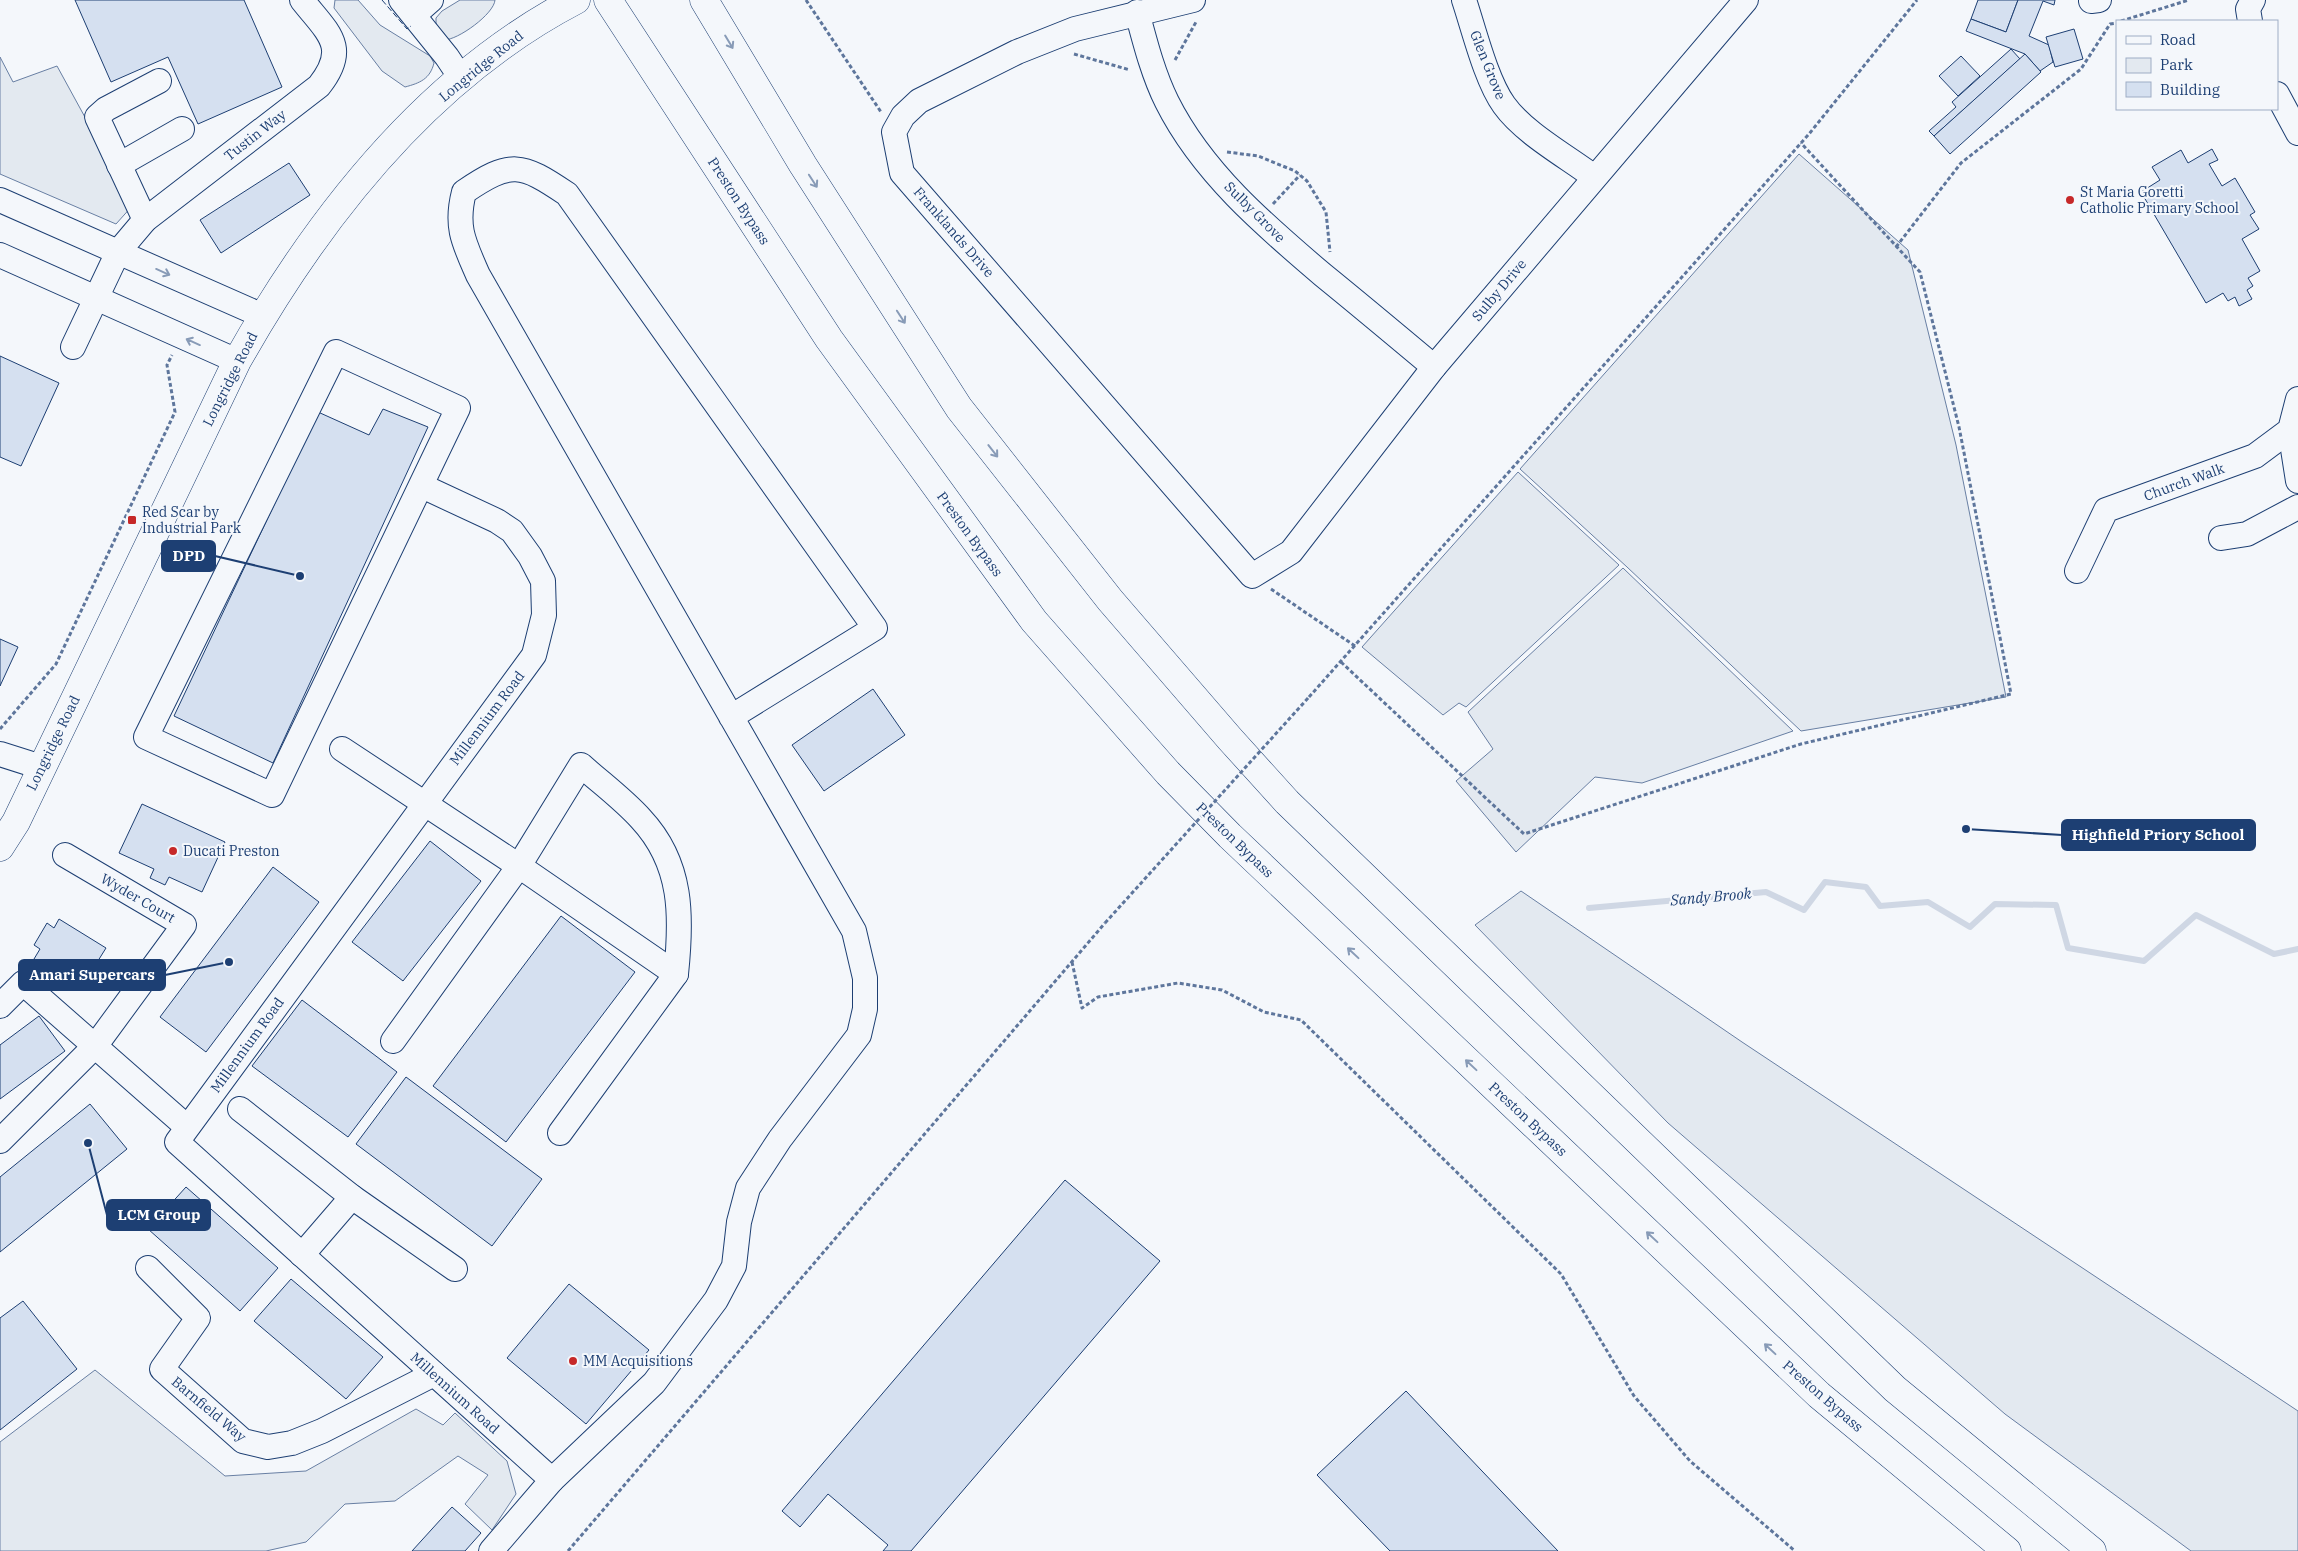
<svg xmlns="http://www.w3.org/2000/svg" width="2298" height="1551" viewBox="0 0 2298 1551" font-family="'IBM Plex Serif',serif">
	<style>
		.green { fill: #e3e9f0; stroke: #687fa3 }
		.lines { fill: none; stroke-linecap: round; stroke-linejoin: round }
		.stream { stroke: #cfd7e4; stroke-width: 6 }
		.building { fill: #d5e0f0; stroke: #1d3f73 }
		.minor-casing { stroke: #1d3f73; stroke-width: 26 }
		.major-casing { stroke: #1d3f73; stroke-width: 29 }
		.highway-casing { stroke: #1d3f73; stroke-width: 29 }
		.path { stroke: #5e769c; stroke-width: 3; stroke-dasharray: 4 2.5; stroke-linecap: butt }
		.minor { stroke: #f4f7fb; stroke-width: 24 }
		.major { stroke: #f4f7fb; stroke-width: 28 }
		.highway { stroke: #f4f7fb; stroke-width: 28 }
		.path-bridge { stroke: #5e769c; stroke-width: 3; stroke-dasharray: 4 2.5; stroke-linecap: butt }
		.fence { stroke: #1d3f73; stroke-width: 1; stroke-dasharray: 6 2.5; stroke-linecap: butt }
		.oneway { stroke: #889bb7 }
		.poi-dot { fill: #c62828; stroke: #f4f7fb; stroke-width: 2 }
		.labels { text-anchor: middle; stroke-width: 4; stroke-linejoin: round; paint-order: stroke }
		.street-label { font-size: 14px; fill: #1d3f73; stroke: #f4f7fb }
		.poi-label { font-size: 14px; fill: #1d3f73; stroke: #f4f7fb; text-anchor: start }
		.water-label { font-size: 15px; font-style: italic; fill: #1d3f73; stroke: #f4f7fb }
		.leader { fill: none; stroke: #1d3f73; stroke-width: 2 }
		.callout-dot { fill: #1d3f73; stroke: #f4f7fb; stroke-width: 2 }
		.callout { fill: #1d3f73; stroke: #1d3f73; stroke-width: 2 }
		.callout-label { font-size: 15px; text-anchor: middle; font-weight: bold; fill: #fff }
	</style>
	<rect width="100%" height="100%" fill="#f4f7fb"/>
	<g class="green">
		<path d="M335,0H358L380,25L430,56L434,63C430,79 420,83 405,87L382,71L334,8Z"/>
		<path d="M460,0H495C494,14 458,40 444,40L436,32V18L442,11Z"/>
		<polygon points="0,57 13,82 57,66 133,205 116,224 0,174"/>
		<polygon points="1799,154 1908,250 1956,445 2006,697 1801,731 1627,567 1520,469"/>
		<polygon points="1518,472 1619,565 1466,707 1459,703 1443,715 1362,647"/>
		<polygon points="1623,568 1793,731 1642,783 1595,777 1516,852 1456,781 1493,749 1468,712"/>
		<polygon points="1521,891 1742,1042 2298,1411 2298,1551 2191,1551 2005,1414 1668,1123 1475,925"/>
		<polygon points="95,1370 225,1476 306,1471 416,1409 443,1425 455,1413 507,1461 516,1494 492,1530 465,1504 488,1475 458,1456 395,1501 345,1504 306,1542 266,1551 0,1551 0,1442"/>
	</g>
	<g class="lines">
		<polyline class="stream" points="1589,908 1766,892 1804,910 1825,882 1866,887 1880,906 1928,902 1970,927 1995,904 2056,905 2068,948 2144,961 2196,915 2274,954 2298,949"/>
	</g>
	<g class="building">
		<polygon points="75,0 244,0 282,87 198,124 168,57 111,82"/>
		<polygon points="1978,0 2018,0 2006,32 1971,19"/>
		<polygon points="2018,0 2055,0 2054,5 2043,1 2029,36 2049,45 2053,62 2040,71 2025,54 1966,31 1971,19 2006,32"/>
		<polygon points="2074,29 2083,59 2055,67 2046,37"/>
		<polygon points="2011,49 2020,59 1934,136 1929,131 1956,107 1952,102"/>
		<polygon points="2025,54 2041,72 1950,154 1934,136"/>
		<polygon points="1961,56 1980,76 1958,96 1939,76"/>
		<polygon points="2212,149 2218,160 2209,164 2222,186 2235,178 2255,212 2250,215 2259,229 2242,239 2260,271 2248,278 2253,286 2247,290 2252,299 2239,306 2235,297 2228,301 2223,293 2206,303 2141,192 2160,180 2152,167 2181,150 2188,163"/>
		<polygon points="289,163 310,195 221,253 200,220"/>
		<polygon points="0,356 59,383 21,466 0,457"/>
		<polygon points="383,409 428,427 273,763 174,716 318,412 369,435"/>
		<polygon points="0,639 18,647 0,686"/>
		<polygon points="873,689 905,735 824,791 792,745"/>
		<polygon points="142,804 225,842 202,892 169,877 165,885 150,878 154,869 119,853"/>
		<polygon points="430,841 481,881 403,981 352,942"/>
		<polygon points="273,867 319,902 206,1052 160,1017"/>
		<polygon points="561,916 635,972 506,1142 433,1086"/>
		<polygon points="59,919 106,948 81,988 34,959 40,949 34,945 47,923 54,928"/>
		<polygon points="302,1000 397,1072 348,1137 252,1066"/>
		<polygon points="39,1016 65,1051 0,1099 0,1045"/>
		<polygon points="406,1077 542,1179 492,1246 356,1144"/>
		<polygon points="90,1104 127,1149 0,1252 0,1177"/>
		<polygon points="1065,1180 1160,1261 911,1551 883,1551 888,1545 828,1494 800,1527 782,1511"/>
		<polygon points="186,1187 278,1268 240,1311 148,1229"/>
		<polygon points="291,1279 383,1357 346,1399 254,1321"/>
		<polygon points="569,1284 649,1350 586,1424 507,1358"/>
		<polygon points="23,1301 77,1369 0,1430 0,1318"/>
		<polygon points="1406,1391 1558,1551 1390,1551 1317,1475"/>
		<polygon points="452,1507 481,1533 465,1551 412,1551"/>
	</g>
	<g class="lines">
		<defs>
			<g id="minor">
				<polyline points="401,0 447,57 461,78"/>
				<polyline points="1193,0 1075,29 1017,52 919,101 903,116 894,132 902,173 1252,576 1291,552 1434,367 1746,0"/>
				<path d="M1464,0C1474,30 1486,80 1504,105C1524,133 1566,156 1594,177"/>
				<polyline points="2091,1 2099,0"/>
				<path d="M1137,12C1145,42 1153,74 1167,102C1202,172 1264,225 1323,275C1360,305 1397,336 1434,367"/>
				<polyline points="414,15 431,0"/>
				<polyline points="2250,21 2248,9 2253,0"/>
				<polyline points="2277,94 2298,133"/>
				<polyline points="119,165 182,129"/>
				<polyline points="0,200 263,316"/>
				<polyline points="145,220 97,117 106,109 159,81"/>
				<polyline points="0,255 237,361"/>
				<path d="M73,347L118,252L145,220L319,86C350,47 328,33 302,0"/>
				<polygon points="336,352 458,408 272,795 146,737"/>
				<polyline points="2290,430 2298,481"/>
				<polyline points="422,486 497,521 512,531 530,556 543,581 544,615 534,655 177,1142 552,1480 491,1551"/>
				<polyline points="2221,538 2247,534 2298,507"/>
				<polyline points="2077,571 2106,510 2255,456 2290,430 2298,399"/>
				<polyline points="342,749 519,866 676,974 560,1133"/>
				<polyline points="0,754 41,767"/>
				<polyline points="0,1006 23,983 187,1127"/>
				<path d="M393,1041L519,866L581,765C601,783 623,799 641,819C683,864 682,917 676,974"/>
				<polyline points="240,1109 352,1197 302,1255"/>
				<polyline points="0,1141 96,1045 184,925 65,855"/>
				<polyline points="352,1197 455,1269"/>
				<polyline points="148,1268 198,1318 162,1369 243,1441 268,1447 292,1443 322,1431 434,1374"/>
				<path d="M552,1480L654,1383L716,1300L734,1266L739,1222L748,1188L780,1139L859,1035L865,1009V978L854,931L478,275C464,243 455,227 464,192C511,160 521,163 567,194L875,628L731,717"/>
			</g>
			<path id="major" d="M0,847L16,822L237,361C317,219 428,77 576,0"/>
			<g id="highway">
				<polyline points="608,0 829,339 1034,621 1168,773 1230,836 1819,1395 2007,1551"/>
				<polyline points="704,0 803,165 959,408 1110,600 1230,739 1287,802 1895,1389 2092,1551"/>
			</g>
		</defs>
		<use href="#minor" class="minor-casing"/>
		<use href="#major" class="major-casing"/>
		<use href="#highway" class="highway-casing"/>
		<g class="path">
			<polyline points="806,0 881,112"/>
			<polyline points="2121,21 2189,0"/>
			<polyline points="1074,54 1130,70"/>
			<polyline points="1175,60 1196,22"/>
			<polyline points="1227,152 1258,156 1295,171 1307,181 1326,212 1330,252"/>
			<polyline points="1273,204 1300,175"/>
			<polyline points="1896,247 1961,163 2081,69 2110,24 2117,23"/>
			<polyline points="1271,589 1355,646"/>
			<polyline points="1341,662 1524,834 1801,744 2011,694 1959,427 1920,272 1801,143"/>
			<polyline points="1309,697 1809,134 1917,0"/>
			<polyline points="0,729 56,664 175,412 167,365 172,355"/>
			<polyline points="1072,962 1082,1008 1098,997 1178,983 1222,990 1264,1012 1301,1020 1561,1274 1634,1396 1690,1461 1795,1551"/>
			<polyline points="568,1551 1105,923"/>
		</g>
		<use href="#minor" class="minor"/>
		<use href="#major" class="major"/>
		<use href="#highway" class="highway"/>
		<polyline class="path-bridge" points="1105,923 1309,697"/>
		<polyline class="fence" points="382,0 407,29 411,26"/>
	</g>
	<defs><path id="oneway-shaft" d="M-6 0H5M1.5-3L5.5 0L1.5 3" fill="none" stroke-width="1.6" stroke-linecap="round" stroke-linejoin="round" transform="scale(1.25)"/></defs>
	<g class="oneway">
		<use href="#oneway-shaft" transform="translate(729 42) rotate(59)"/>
		<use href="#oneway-shaft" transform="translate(813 181) rotate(57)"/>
		<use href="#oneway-shaft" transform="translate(163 272) rotate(24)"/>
		<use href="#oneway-shaft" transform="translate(901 317) rotate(57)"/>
		<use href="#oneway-shaft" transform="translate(193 342) rotate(-156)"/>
		<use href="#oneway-shaft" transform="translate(993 451) rotate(52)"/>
		<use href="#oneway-shaft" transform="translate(1353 953) rotate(-137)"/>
		<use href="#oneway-shaft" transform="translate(1471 1065) rotate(-137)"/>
		<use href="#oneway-shaft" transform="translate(1652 1237) rotate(-137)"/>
		<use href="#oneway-shaft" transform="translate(1770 1349) rotate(-137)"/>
	</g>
	<g class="poi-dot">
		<circle cx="2070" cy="200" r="5"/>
		<rect x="127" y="515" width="10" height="10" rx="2.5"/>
		<circle cx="173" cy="851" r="5"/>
		<circle cx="573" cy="1361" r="5"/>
	</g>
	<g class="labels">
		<g class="street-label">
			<text transform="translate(1488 65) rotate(68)" y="5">Glen Grove</text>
			<text transform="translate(481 66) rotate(-39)" y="5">Longridge Road</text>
			<text transform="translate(255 135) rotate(-38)" y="5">Tustin Way</text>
			<text transform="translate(739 201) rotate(57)" y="5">Preston Bypass</text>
			<text transform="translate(1255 212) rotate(45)" y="5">Sulby Grove</text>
			<text transform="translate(954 232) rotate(49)" y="5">Franklands Drive</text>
			<text transform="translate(1499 290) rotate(-50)" y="5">Sulby Drive</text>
			<text transform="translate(230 379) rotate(-63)" y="5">Longridge Road</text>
			<text transform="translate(2184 482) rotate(-20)" y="5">Church Walk</text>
			<text transform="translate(970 534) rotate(54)" y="5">Preston Bypass</text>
			<text transform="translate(487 718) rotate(-53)" y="5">Millennium Road</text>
			<text transform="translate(53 743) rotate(-64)" y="5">Longridge Road</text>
			<text transform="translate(1235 840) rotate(44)" y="5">Preston Bypass</text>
			<text transform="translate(138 898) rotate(30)" y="5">Wyder Court</text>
			<text transform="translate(247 1045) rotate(-54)" y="5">Millennium Road</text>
			<text transform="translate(1528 1119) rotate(43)" y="5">Preston Bypass</text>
			<text transform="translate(455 1393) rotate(42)" y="5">Millennium Road</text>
			<text transform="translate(1823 1396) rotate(41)" y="5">Preston Bypass</text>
			<text transform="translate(209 1409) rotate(40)" y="5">Barnfield Way</text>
		</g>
		<g class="poi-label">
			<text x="2080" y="197">St Maria Goretti<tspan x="2080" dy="16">Catholic Primary School</tspan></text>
			<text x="142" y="517">Red Scar by<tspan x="142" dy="16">Industrial Park</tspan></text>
			<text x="183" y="856">Ducati Preston</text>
			<text x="583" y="1366">MM Acquisitions</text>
		</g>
		<g class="water-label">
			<text transform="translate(1711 897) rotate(-5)" y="5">Sandy Brook</text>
		</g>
	</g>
	<path class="leader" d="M300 576L215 556M1966 829L2062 835M229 962L165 975M88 1143L107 1215"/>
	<g class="callout-dot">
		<circle cx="300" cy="576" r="5"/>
		<circle cx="1966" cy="829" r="5"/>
		<circle cx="229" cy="962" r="5"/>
		<circle cx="88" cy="1143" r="5"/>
	</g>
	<g class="callout">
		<rect x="162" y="541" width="53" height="30" rx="5"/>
		<rect x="2062" y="820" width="193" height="30" rx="5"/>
		<rect x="19" y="960" width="146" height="30" rx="5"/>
		<rect x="107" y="1200" width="103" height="30" rx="5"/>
	</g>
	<g class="callout-label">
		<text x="189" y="561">DPD</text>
		<text x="2158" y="840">Highfield Priory School</text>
		<text x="92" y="980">Amari Supercars</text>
		<text x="159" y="1220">LCM Group</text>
	</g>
	<rect x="2116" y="20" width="162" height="90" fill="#f4f7fb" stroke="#9eadc5"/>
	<rect x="2126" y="36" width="25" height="8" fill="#f4f7fb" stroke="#9eadc5"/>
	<text x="2160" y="45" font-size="15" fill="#1d3f73">Road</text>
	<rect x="2126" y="58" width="25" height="15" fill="#e3e9f0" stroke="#9eadc5"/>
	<text x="2160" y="70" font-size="15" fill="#1d3f73">Park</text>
	<rect x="2126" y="82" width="25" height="15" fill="#d5e0f0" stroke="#9eadc5"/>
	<text x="2160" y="95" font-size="15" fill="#1d3f73">Building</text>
</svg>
